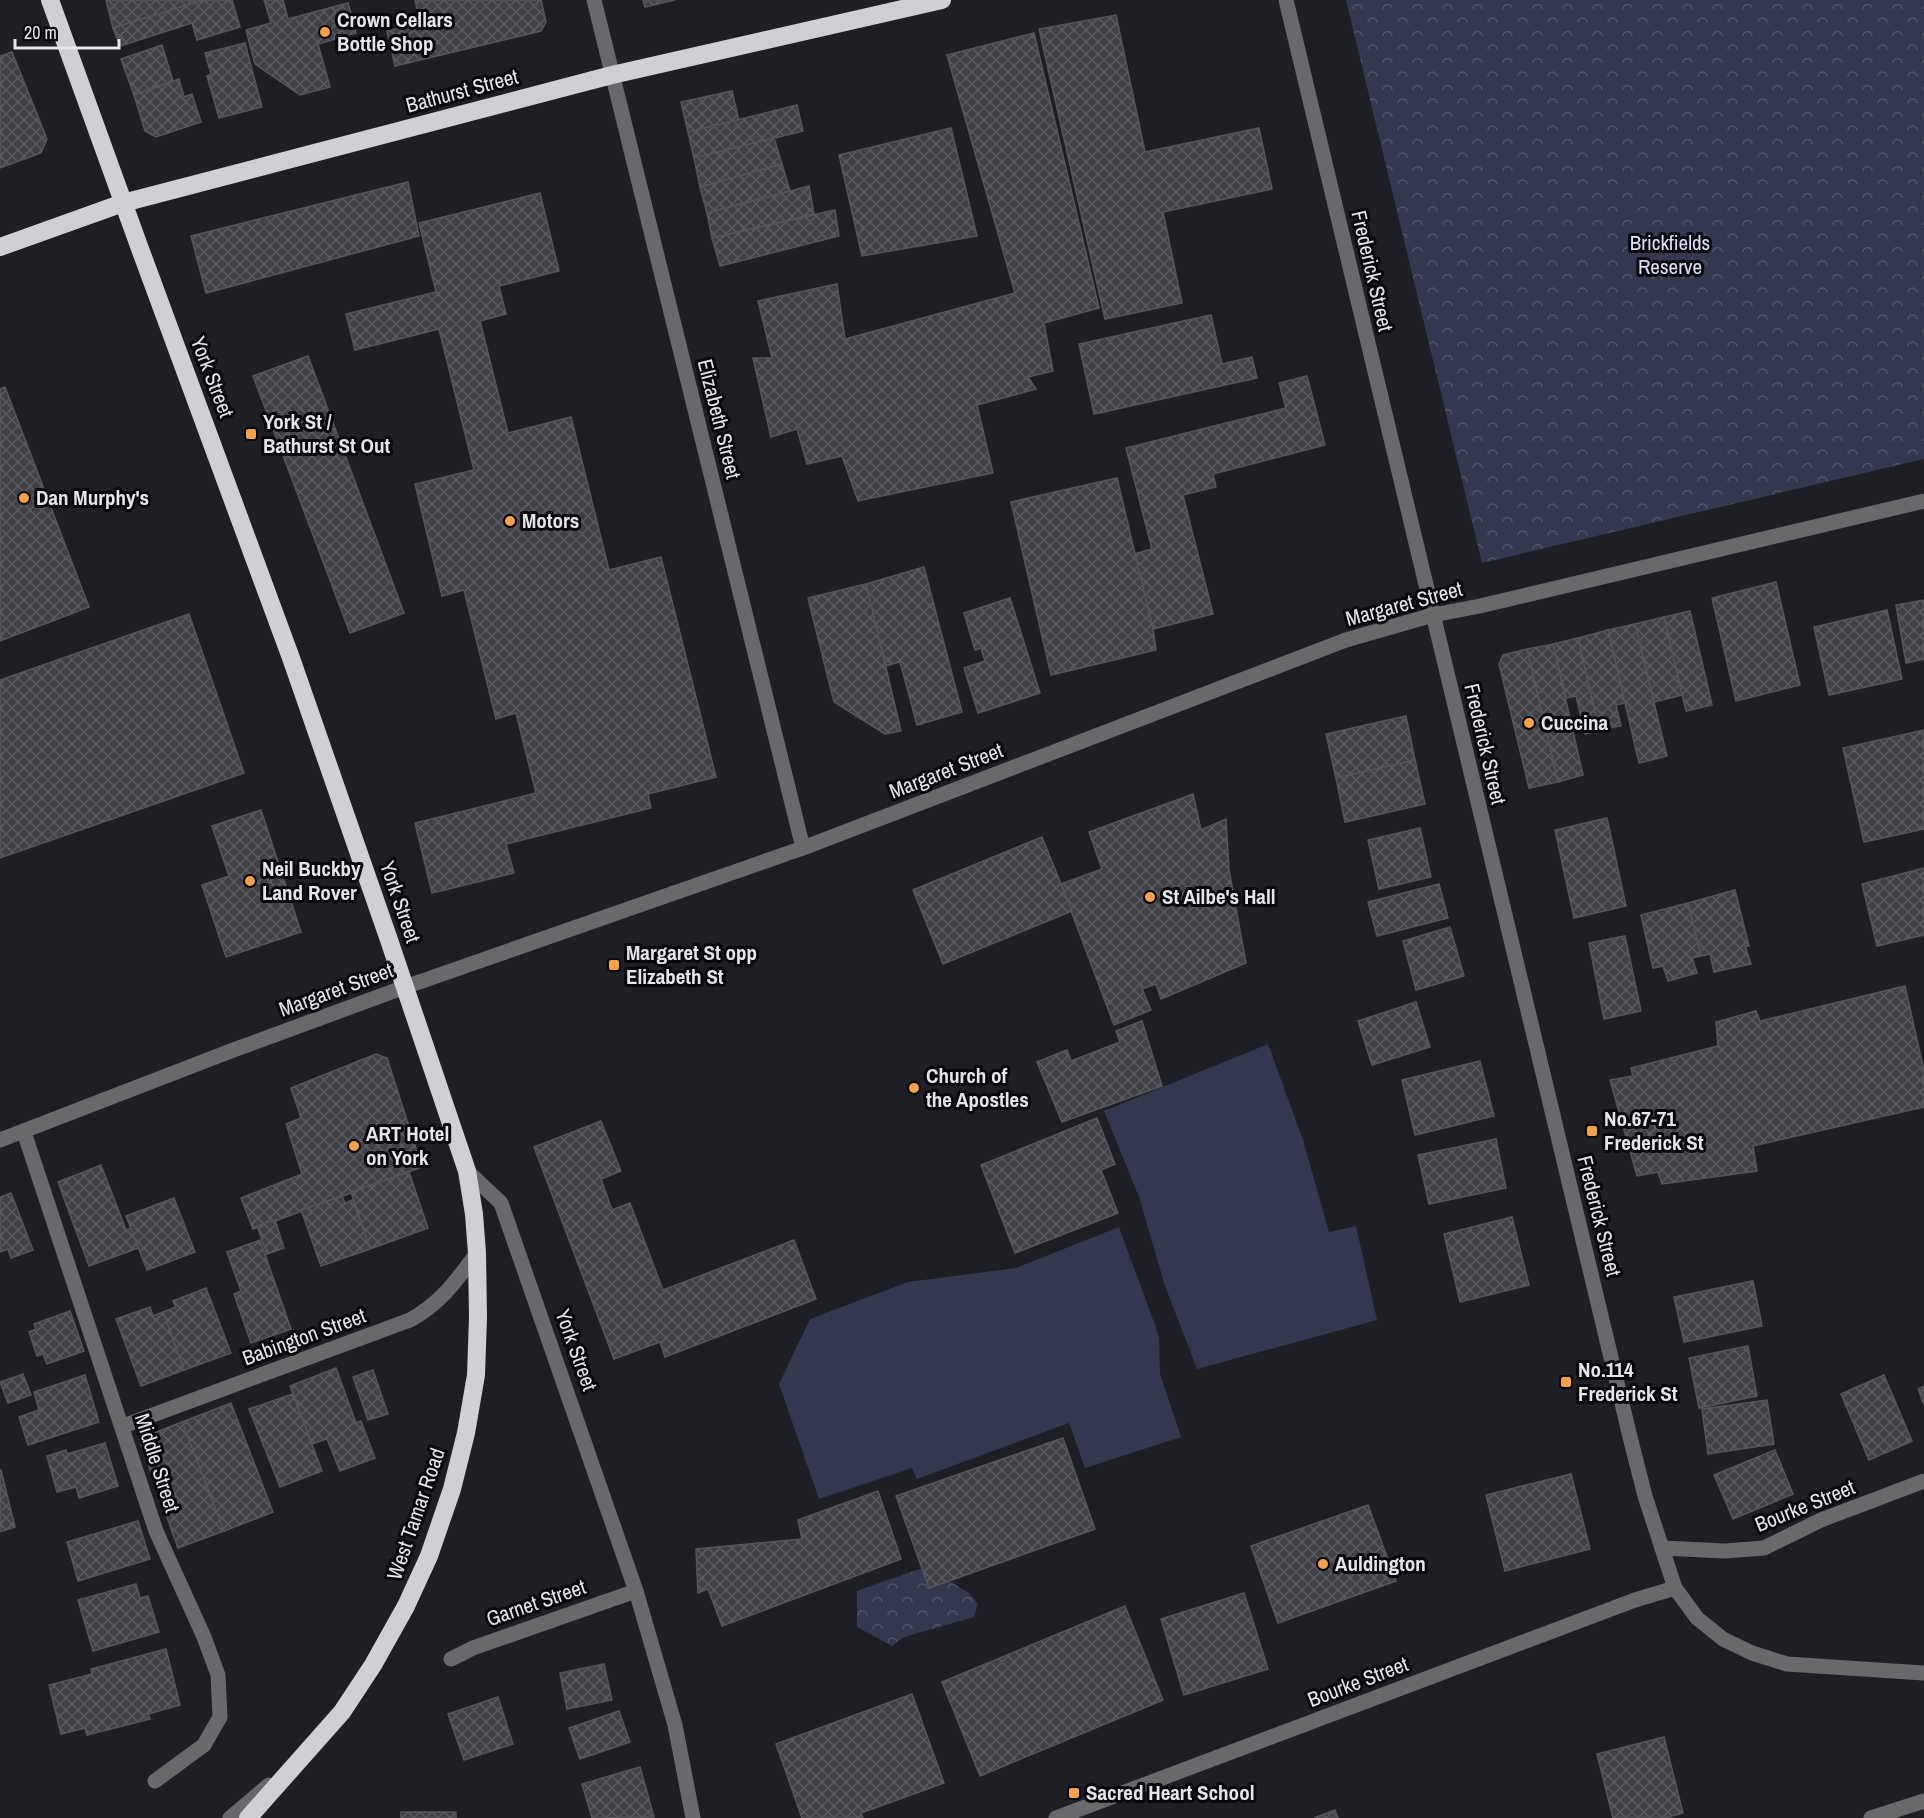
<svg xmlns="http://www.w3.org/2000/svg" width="1924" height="1818" viewBox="0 0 1924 1818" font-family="'Archivo Narrow',sans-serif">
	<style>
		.grass { fill: #33384f }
		.park { fill: url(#park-crowns) }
		.building { fill: url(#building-cross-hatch); stroke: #55565b; stroke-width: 1.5 }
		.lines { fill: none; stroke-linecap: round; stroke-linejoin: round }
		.minor { stroke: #68696b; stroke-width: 15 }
		.highway { stroke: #ced0d6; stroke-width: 18 }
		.poi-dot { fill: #f7a149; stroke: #09090b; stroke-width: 2 }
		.labels { text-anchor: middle; stroke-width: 6; stroke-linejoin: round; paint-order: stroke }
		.poi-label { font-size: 21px; font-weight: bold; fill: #e5e6e9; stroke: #09090b; text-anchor: start }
		.street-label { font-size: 21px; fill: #e5e6e9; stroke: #09090b }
		.park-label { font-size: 21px; fill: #d8e0fa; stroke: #09090b }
	</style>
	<defs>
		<pattern id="park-crowns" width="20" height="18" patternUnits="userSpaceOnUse" patternTransform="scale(1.5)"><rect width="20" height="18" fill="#33384f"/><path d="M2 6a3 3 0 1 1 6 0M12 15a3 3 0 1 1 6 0" fill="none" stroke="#505568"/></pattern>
		<pattern id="building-cross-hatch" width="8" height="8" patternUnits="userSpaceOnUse" patternTransform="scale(1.5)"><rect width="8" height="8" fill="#404146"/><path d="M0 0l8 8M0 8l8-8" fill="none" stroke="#5b5c61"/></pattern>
	</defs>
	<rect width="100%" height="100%" fill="#1e1f24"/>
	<g class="grass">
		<polygon points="1268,1044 1303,1140 1329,1232 1356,1226 1377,1320 1197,1369 1165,1286 1139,1197 1104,1111"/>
		<polygon points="1119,1227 1159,1336 1160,1374 1181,1437 1085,1468 1069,1423 917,1479 912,1468 819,1499 779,1384 810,1319 908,1282 1016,1268"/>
	</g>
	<g class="park">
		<polygon points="1346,0 1924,0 1924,459 1482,563"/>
		<polygon points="919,1569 930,1569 969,1593 978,1604 974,1617 904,1637 892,1646 857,1627 857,1591"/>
	</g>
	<g class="building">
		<polygon points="106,0 204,0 113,28"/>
		<polygon points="204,0 232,0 240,27 197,40 192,23 120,46 113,28"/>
		<polygon points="264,0 283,0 288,19 348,3 356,33 318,44 330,87 300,95 255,64 246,30 271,23"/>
		<polygon points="415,0 541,0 546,22 541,31 395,66 387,31 420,23"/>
		<polygon points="643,0 675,0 645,7"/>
		<polygon points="1116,15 1145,152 1259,128 1272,189 1163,212 1182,303 1105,319 1039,29"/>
		<polygon points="1034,33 1099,308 1044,323 1053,371 1028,377 1036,389 977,405 993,473 858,501 842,456 807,464 797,429 771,437 753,358 772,358 758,301 837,284 845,339 1015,293 947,55"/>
		<polygon points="245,43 262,107 219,118 207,76 211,74 205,53"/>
		<polygon points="162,45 173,81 134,95 121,59"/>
		<polygon points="12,52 47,139 41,153 0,168 0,56"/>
		<polygon points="179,79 184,97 192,94 201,122 156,137 145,131 134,95"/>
		<polygon points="732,91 739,121 688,132 681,102"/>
		<polygon points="797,105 803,131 694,158 688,132"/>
		<polygon points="951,128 977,236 862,256 839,155"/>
		<polygon points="774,138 782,164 700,187 694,158"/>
		<polygon points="782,164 790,191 707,213 700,187"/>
		<polygon points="408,182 419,236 206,293 191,236"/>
		<polygon points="809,186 814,214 712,238 707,213"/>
		<polygon points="540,193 559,271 499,286 506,314 480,321 508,433 571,417 609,570 661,557 716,777 648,794 651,808 506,844 514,873 432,893 415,823 536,793 516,713 496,719 464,590 442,596 415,484 474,470 439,329 355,350 346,314 436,292 419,223"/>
		<polygon points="835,210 839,236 720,266 712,238"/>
		<polygon points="1211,315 1222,364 1252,357 1257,378 1094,414 1079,344"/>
		<polygon points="308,356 404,613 350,633 253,376"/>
		<polygon points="1307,376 1325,445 1213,474 1216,487 1183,495 1213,614 1153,629 1134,554 1152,549 1126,448 1286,408 1279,383"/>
		<polygon points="5,387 89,607 0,641 0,389"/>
		<polygon points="1117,478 1153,629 1156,650 1051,675 1011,502"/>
		<polygon points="924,567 962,712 917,725 900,662 885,666 866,584"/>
		<polygon points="1776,582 1800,685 1736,701 1712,598"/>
		<polygon points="866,584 901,731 885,734 834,702 808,598"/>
		<polygon points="1010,598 1040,693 978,713 964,668 985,661 981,648 975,650 964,613"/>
		<polygon points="1924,600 1924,659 1906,663 1896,605"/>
		<polygon points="1887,610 1902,679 1829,695 1814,627"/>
		<polygon points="1690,611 1712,705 1686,711 1664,617"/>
		<polygon points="189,614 244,773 0,858 0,680"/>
		<polygon points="1664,617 1682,695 1654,702 1635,624"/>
		<polygon points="1635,624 1667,756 1639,763 1608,630"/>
		<polygon points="1608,630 1625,703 1616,705 1621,726 1599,730 1578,638"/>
		<polygon points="1578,638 1599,730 1585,734 1576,696 1566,698 1553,644"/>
		<polygon points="1553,644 1583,775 1558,782 1527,649"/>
		<polygon points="1527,649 1558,782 1529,788 1499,664 1503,655"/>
		<polygon points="1406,716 1415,760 1336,778 1326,734"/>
		<polygon points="1924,730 1924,829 1864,842 1843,748"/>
		<polygon points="1415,760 1425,804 1345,822 1336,778"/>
		<polygon points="1193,794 1201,830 1226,819 1229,870 1246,963 1161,999 1156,984 1142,989 1151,1010 1114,1025 1061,884 1102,869 1089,832"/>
		<polygon points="261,810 301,932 226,957 202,885 229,876 212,826"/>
		<polygon points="1607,818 1626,906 1574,918 1555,830"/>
		<polygon points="1420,828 1431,877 1379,889 1368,840"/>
		<polygon points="1042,837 1072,911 943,964 913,890"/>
		<polygon points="1924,868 1924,935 1877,946 1862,884"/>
		<polygon points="1439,884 1448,918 1377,936 1368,902"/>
		<polygon points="1735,890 1749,946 1745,946 1751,964 1714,972 1710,954 1701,956 1688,903"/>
		<polygon points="1688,903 1701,956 1692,958 1697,973 1668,981 1663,966 1653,968 1641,915"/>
		<polygon points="1450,927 1464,976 1416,990 1403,941"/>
		<polygon points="1625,936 1641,1011 1604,1019 1589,943"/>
		<polygon points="1905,986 1924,1071 1924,1107 1753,1146 1757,1171 1662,1184 1658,1172 1637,1176 1610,1080 1633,1076 1631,1068 1718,1046 1716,1022 1756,1011 1760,1021"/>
		<polygon points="1416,1002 1430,1047 1372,1065 1358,1021"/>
		<polygon points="1142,1021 1162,1086 1062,1122 1037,1062 1067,1050 1071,1061 1120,1042 1116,1031"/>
		<polygon points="376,1054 387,1058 422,1167 253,1229 241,1198 302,1174 286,1124 301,1118 291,1088"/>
		<polygon points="1480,1061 1494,1116 1415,1135 1402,1080"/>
		<polygon points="1097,1118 1115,1164 1101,1170 1118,1213 1015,1253 981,1165"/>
		<polygon points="601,1121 621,1171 601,1179 612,1210 630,1203 663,1290 794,1240 816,1299 665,1357 660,1342 614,1359 534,1147"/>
		<polygon points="1496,1139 1506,1188 1429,1204 1418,1155"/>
		<polygon points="101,1165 126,1230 131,1228 138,1248 89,1266 58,1182"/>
		<polygon points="409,1172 428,1228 370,1249 351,1192"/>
		<polygon points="11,1193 33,1250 11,1258 8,1249 0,1252 0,1197"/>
		<polygon points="342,1196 345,1203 353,1200 370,1249 321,1266 301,1210"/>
		<polygon points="174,1198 195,1252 147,1270 126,1216"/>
		<polygon points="1512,1217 1529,1285 1460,1302 1444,1234"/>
		<polygon points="275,1220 284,1248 267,1254 257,1226"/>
		<polygon points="260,1240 291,1329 251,1343 234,1294 241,1291 227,1252"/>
		<polygon points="1753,1281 1762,1326 1684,1342 1674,1297"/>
		<polygon points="206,1288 231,1353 184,1370 163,1312 176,1307 173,1301"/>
		<polygon points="150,1307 153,1316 163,1312 184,1370 141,1386 116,1319"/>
		<polygon points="70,1311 84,1351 47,1364 43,1354 37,1356 29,1332 36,1329 34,1324"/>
		<polygon points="1748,1346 1757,1396 1699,1408 1689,1358"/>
		<polygon points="336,1368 356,1423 361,1421 375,1458 340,1471 327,1439 312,1444 290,1386"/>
		<polygon points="373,1370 388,1414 368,1420 353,1377"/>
		<polygon points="23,1374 31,1395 8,1403 0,1382"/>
		<polygon points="85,1375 99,1422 28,1445 19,1417 39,1410 34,1392"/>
		<polygon points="1884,1375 1912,1441 1869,1460 1841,1394"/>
		<polygon points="1924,1386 1924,1405 1918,1389"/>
		<polygon points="293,1394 322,1471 280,1487 249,1409"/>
		<polygon points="1767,1400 1774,1444 1708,1454 1702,1409"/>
		<polygon points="231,1403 273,1512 224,1531 182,1422"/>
		<polygon points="182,1422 224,1531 178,1548 139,1439"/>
		<polygon points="1063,1438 1095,1529 929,1588 896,1496"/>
		<polygon points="105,1443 118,1486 79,1498 76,1487 57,1492 47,1456 66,1450 67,1454"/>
		<polygon points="1775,1450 1793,1494 1733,1519 1714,1475"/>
		<polygon points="1,1470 15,1527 0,1532 0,1470"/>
		<polygon points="1571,1474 1590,1549 1505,1571 1486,1495"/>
		<polygon points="878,1491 901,1559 722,1626 708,1589 698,1593 696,1549 802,1539 798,1520"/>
		<polygon points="1368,1505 1396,1581 1278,1623 1251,1546"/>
		<polygon points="138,1521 150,1559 78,1581 67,1542"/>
		<polygon points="136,1584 140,1598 148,1596 159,1632 93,1651 78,1600"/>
		<polygon points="1244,1593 1268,1669 1184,1695 1161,1619"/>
		<polygon points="1125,1606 1163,1700 980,1776 942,1682"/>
		<polygon points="166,1649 180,1705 148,1714 150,1719 87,1735 85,1728 61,1734 49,1685 92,1674 91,1669"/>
		<polygon points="604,1664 612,1700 567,1709 560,1673"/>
		<polygon points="912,1694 944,1783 861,1813 863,1818 802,1818 776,1744"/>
		<polygon points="498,1697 513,1744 464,1760 448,1714"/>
		<polygon points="619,1711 630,1742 580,1759 569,1728"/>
		<polygon points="1664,1737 1683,1813 1665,1818 1613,1818 1597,1754"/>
		<polygon points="640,1767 654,1817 592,1818 582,1784"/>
		<polygon points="1335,1810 1338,1818 1314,1818"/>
		<rect x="401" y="1812" width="55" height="6"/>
	</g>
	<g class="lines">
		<g class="minor">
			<polyline points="594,0 803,848"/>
			<polyline points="1286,0 1631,1441 1645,1496 1675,1588 1697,1618 1723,1639 1752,1653 1787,1664 1924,1673"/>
			<polyline points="24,1132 156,1531 204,1637 218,1675 220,1717 204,1745 155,1781"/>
			<polyline points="0,1140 236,1049 405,987 803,848 1346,640 1433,615 1480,606 1924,501"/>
			<polyline points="467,1171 501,1203 636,1591 675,1725 693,1818"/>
			<path d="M123,1426L410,1320C441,1303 456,1281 477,1253"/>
			<polyline points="1662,1548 1725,1551 1764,1548 1821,1520 1924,1481"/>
			<polyline points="451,1659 473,1648 636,1591"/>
			<polyline points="230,1818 269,1785"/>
			<polyline points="1056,1818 1635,1600 1675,1588"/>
			<polyline points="1871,1818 1924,1801"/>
		</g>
		<g class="highway">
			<polyline points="50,0 139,246 291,658 388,937 467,1171 474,1214 477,1253 478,1317 476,1375 466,1433 452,1489 429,1556 406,1606 373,1665 342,1712 248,1818"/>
			<polyline points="0,247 123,203 612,75 942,0"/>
		</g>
	</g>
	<g class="poi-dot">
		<circle cx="325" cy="32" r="6"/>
		<rect x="245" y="428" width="12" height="12" rx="3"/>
		<circle cx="24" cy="498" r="6"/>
		<circle cx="510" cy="521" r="6"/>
		<circle cx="1529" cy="723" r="6"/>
		<circle cx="250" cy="881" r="6"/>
		<circle cx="1150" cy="897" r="6"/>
		<rect x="608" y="959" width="12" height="12" rx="3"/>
		<circle cx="914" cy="1088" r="6"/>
		<rect x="1586" y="1125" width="12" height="12" rx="3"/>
		<circle cx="354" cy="1146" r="6"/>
		<rect x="1560" y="1376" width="12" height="12" rx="3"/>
		<circle cx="1323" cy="1564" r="6"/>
		<rect x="1068" y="1787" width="12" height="12" rx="3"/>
	</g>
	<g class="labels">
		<g class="poi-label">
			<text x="337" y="27">Crown Cellars<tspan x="337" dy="24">Bottle Shop</tspan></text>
			<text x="263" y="429">York St /<tspan x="263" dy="24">Bathurst St Out</tspan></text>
			<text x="36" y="505">Dan Murphy's</text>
			<text x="522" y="528">Motors</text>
			<text x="1541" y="730">Cuccina</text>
			<text x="262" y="876">Neil Buckby<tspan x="262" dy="24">Land Rover</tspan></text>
			<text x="1162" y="904">St Ailbe's Hall</text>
			<text x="626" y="960">Margaret St opp<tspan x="626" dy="24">Elizabeth St</tspan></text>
			<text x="926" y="1083">Church of<tspan x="926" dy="24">the Apostles</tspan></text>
			<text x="1604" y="1126">No.67-71<tspan x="1604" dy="24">Frederick St</tspan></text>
			<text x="366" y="1141">ART Hotel<tspan x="366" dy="24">on York</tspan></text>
			<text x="1578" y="1377">No.114<tspan x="1578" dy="24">Frederick St</tspan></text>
			<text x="1335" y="1571">Auldington</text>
			<text x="1086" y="1800">Sacred Heart School</text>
		</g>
		<g class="street-label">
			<text transform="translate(462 91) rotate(-15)" y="7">Bathurst Street</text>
			<text transform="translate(1372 271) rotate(77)" y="7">Frederick Street</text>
			<text transform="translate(212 377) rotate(69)" y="7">York Street</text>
			<text transform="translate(719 419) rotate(76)" y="7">Elizabeth Street</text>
			<text transform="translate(1404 604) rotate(-15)" y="7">Margaret Street</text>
			<text transform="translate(1485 744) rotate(77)" y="7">Frederick Street</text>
			<text transform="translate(946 771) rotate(-21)" y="7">Margaret Street</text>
			<text transform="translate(400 902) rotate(71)" y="7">York Street</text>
			<text transform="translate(336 990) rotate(-20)" y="7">Margaret Street</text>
			<text transform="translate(1599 1216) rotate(76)" y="7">Frederick Street</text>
			<text transform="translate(304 1337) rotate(-20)" y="7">Babington Street</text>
			<text transform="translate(576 1350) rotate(70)" y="7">York Street</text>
			<text transform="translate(157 1463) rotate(72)" y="7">Middle Street</text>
			<text transform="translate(1805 1506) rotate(-22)" y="7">Bourke Street</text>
			<text transform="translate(416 1514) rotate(-71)" y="7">West Tamar Road</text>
			<text transform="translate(536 1603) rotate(-19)" y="7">Garnet Street</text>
			<text transform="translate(1358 1682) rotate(-21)" y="7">Bourke Street</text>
		</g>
		<g class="park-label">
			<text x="1670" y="250">Brickfields<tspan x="1670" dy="24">Reserve</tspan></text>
		</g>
	</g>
	<path d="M15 39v9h104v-9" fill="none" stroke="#e5e6e9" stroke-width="3"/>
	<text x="24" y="39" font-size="18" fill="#e5e6e9" stroke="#09090b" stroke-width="4.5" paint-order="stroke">20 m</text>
</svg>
